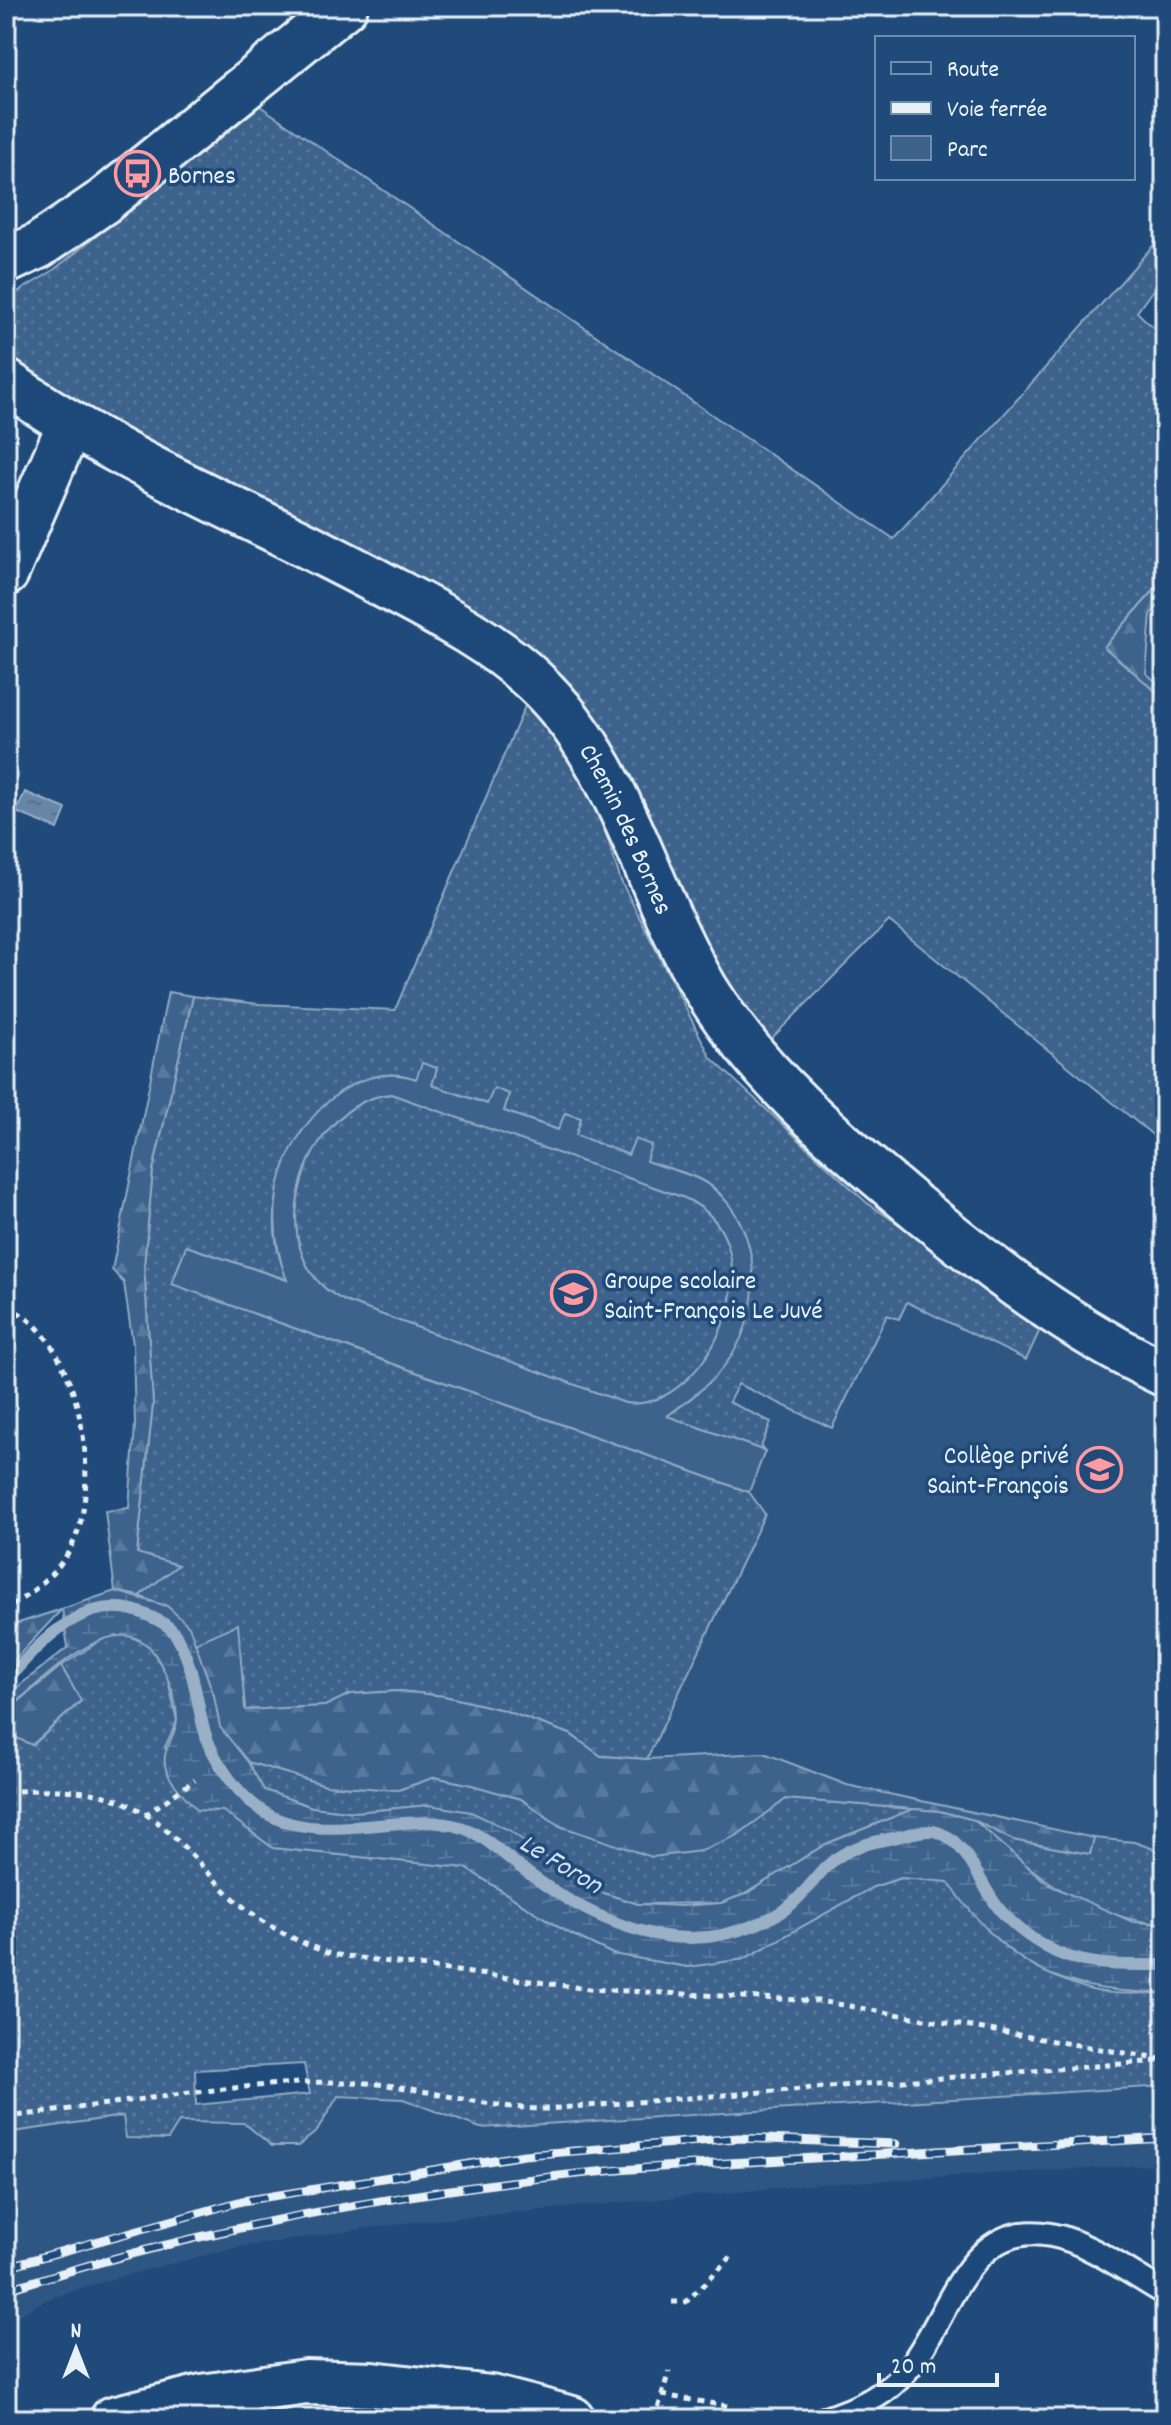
<svg xmlns="http://www.w3.org/2000/svg" width="1171" height="2425" viewBox="0 0 1171 2425" font-family="Dekko,sans-serif">
	<style>
		.built { fill: #2e5683 }
		.grass { fill: url(#grass-dots); stroke: #92aac2; stroke-width: 2; fill-rule: evenodd }
		.forest { fill: url(#forest-firs); stroke: #92aac2; stroke-width: 2 }
		.wetland { fill: url(#wetland-marsh); stroke: #92aac2; stroke-width: 2 }
		.green { fill: #3c628c; stroke: #92aac2; stroke-width: 2; fill-rule: evenodd }
		.water { fill: url(#water-ripples); stroke: #9ab0c7; stroke-width: 2 }
		.lines { fill: none; stroke-linecap: round; stroke-linejoin: round }
		.stream { stroke: #9ab0c7; stroke-width: 12 }
		.service-casing { stroke: #e8f1f8; stroke-width: 28 }
		.minor-casing { stroke: #e8f1f8; stroke-width: 50 }
		.tertiary-casing { stroke: #e8f1f8; stroke-width: 50 }
		.path { stroke: #e8f1f8; stroke-width: 5; stroke-dasharray: 6 6; stroke-linecap: butt }
		.service { stroke: #1f4a7a; stroke-width: 22 }
		.minor { stroke: #1f4a7a; stroke-width: 44 }
		.tertiary { stroke: #1f4a7a; stroke-width: 44 }
		.rail-casing { stroke: #e8f1f8; stroke-width: 9 }
		.rail { stroke: #1f4a7a; stroke-width: 6; stroke-dasharray: 18; stroke-linecap: butt }
		.labels { text-anchor: middle; stroke-width: 7; stroke-linejoin: round; paint-order: stroke }
		.poi-label { font-size: 26px; fill: #e8f1f8; stroke: #1f4a7a; text-anchor: start }
		.street-label { font-size: 26px; fill: #e8f1f8; stroke: #1f4a7a }
		.water-label { font-size: 28px; font-style: italic; fill: #d4e1ec; stroke: #1f4a7a }
	</style>
	<defs>
		<pattern id="grass-dots" width="8" height="8" patternUnits="userSpaceOnUse" patternTransform="scale(2)"><rect width="8" height="8" fill="#3c628c"/><path d="M2 2h.1M6 6h.1" fill="none" stroke="#58799d" stroke-width="1.8" stroke-linecap="round"/></pattern>
		<pattern id="forest-firs" width="22" height="20" patternUnits="userSpaceOnUse" patternTransform="scale(2)"><rect width="22" height="20" fill="#3c628c"/><path d="M5 1l3.5 6h-7zM16 11l3.5 6h-7z" fill="#58799d"/></pattern>
		<pattern id="wetland-marsh" width="20" height="14" patternUnits="userSpaceOnUse" patternTransform="scale(2)"><rect width="20" height="14" fill="#3c628c"/><path d="M1 5h8M5 5V1M11 12h8M15 12V8" fill="none" stroke="#58799d"/></pattern>
		<pattern id="water-ripples" width="26" height="14" patternUnits="userSpaceOnUse" patternTransform="scale(2)"><rect width="26" height="14" fill="#6685a7"/><path d="M2 4q2-2 4 0t4 0M15 11q2-2 4 0t4 0" fill="none" stroke="#596d82"/></pattern>
	</defs>
	<rect width="100%" height="100%" fill="#1f4a7a"/>
	<filter id="ink" filterUnits="userSpaceOnUse"><feTurbulence type="fractalNoise" baseFrequency=".0125" numOctaves="2"/><feDisplacementMap in="SourceGraphic" scale="16" xChannelSelector="R" yChannelSelector="G"/><feConvolveMatrix kernelMatrix="1 2 1 2 8 2 1 2 1" color-interpolation-filters="sRGB"/></filter>
	<g filter="url(#ink)">
		<g class="built">
			<polygon points="1165,578 1165,699 1104,647"/>
			<polygon points="617,872 711,1058 866,1202 1043,1323 1165,1392 1165,1853 1134,1842 1094,1838 827,1779 601,1756 389,1025"/>
			<polygon points="1165,2086 1165,2164 820,2184 404,2223 233,2248 108,2280 45,2300 6,2323 6,2133 196,2105 310,2094 403,2099 480,2128"/>
		</g>
		<g class="grass">
			<polygon points="260,106 894,539 1165,232 1165,273 1137,312 1165,339 1165,578 1104,647 1165,699 1165,1145 889,921 761,1049 712,973 601,739 76,414 6,364 6,299 51,272"/>
			<path d="M528,699L545,718L594,796L621,881L711,1058L866,1202L1043,1323L1026,1360L907,1302L899,1319L887,1315L832,1428L738,1384L729,1402L771,1422L761,1447L765,1451L667,1416C730,1374 769,1318 744,1240C738,1220 731,1203 714,1188C697,1174 666,1168 645,1161L650,1145L629,1155L575,1135L580,1118L565,1113L559,1130L504,1111L509,1094L488,1104L432,1085L437,1068L416,1079C385,1068 362,1078 337,1098C283,1139 257,1216 288,1280L186,1246L172,1284L749,1492L765,1514L647,1759L601,1756L570,1734L503,1710L444,1696L399,1691L351,1694L325,1706L245,1710L237,1625L195,1643C185,1615 165,1606 139,1596L177,1566L137,1554L153,1404L144,1265L153,1170L193,996L259,1004L395,1010Z"/>
			<path d="M391,1094L685,1198C785,1244 708,1415 625,1403L347,1302C253,1261 302,1103 391,1094Z"/>
			<path d="M125,1634L149,1645L167,1675L177,1721L165,1747L197,1810L223,1811L273,1848L466,1868L565,1931L613,1954L688,1967L744,1959L873,1887L901,1878L948,1881C985,1933 1023,1969 1085,1988C1109,1996 1140,1993 1165,1993V2086L480,2128L403,2099L338,2096L317,2131L298,2146H272L244,2123L179,2122L168,2139L126,2138L123,2116L6,2133V1733L33,1745L81,1701L61,1666L107,1636ZM304,2064L310,2094L196,2105L195,2070Z"/>
			<polygon points="248,1762 326,1785 398,1790 435,1777 472,1785 521,1799 560,1826 736,1836 785,1799 913,1809 826,1844 745,1894 721,1903 638,1904 600,1892 429,1805 356,1812 312,1807 264,1790"/>
			<path d="M974,1820L1013,1840L1090,1854L1094,1838L1134,1842L1165,1853V1924C1083,1919 1033,1872 974,1820Z"/>
		</g>
		<g class="forest">
			<polygon points="1165,578 1165,598 1151,614 1146,673 1165,690 1165,699 1104,647"/>
			<polygon points="168,992 193,996 153,1170 144,1265 153,1404 137,1553 178,1565 139,1596 115,1591 105,1511 129,1508 135,1425 133,1345 124,1283 112,1270"/>
			<polygon points="62,1609 6,1669 6,1627"/>
			<polygon points="238,1624 245,1710 325,1706 350,1694 399,1691 444,1696 503,1710 570,1734 601,1756 647,1759 764,1753 847,1785 1094,1838 1090,1854 1013,1840 974,1820 939,1811 786,1799 736,1836 701,1851 652,1857 560,1826 521,1799 472,1785 435,1777 398,1790 326,1785 248,1762 219,1727 214,1696 195,1643"/>
			<polygon points="61,1666 81,1701 32,1745 6,1733 6,1712"/>
		</g>
		<path class="wetland" d="M115,1591L167,1606L189,1626L214,1696L220,1727L248,1762L264,1790L312,1807L356,1812L429,1805L471,1812L509,1830L563,1870L600,1892L638,1904L682,1906L721,1903L745,1894L826,1844L913,1809L939,1811L974,1820L1049,1885L1133,1922L1165,1924V1993C1056,1991 1013,1970 948,1882L901,1878L873,1887L744,1959L688,1967L613,1954L565,1931L466,1868L273,1848L223,1811L197,1810C188,1799 172,1785 167,1772C158,1751 177,1737 177,1719C176,1697 167,1674 156,1656C119,1596 38,1685 6,1712V1696L68,1647L62,1609Z"/>
		<path class="green" d="M422,1063L437,1068L432,1085L487,1104L494,1088L509,1094L504,1111L558,1130L565,1113L581,1118L576,1135L628,1155L635,1139L651,1145L646,1161C667,1169 697,1174 714,1189C762,1229 764,1308 730,1358C714,1382 690,1399 667,1416L765,1451L749,1492L172,1284L186,1246L287,1280C275,1249 272,1216 279,1183C292,1125 353,1057 416,1079ZM391,1094L685,1198C785,1244 708,1415 625,1403L347,1302C253,1261 302,1102 391,1094Z"/>
		<polygon class="water" points="25,792 66,809 58,829 16,812"/>
		<g class="lines">
			<path class="stream" d="M6,1681C42,1640 89,1587 149,1616C160,1621 171,1626 177,1637C193,1664 196,1697 203,1726C211,1759 241,1801 271,1816C326,1845 411,1809 463,1828C486,1836 508,1859 528,1873C580,1912 654,1949 721,1935C744,1930 767,1922 787,1908C803,1896 813,1880 826,1867C846,1847 872,1842 898,1837C909,1834 922,1830 933,1831C968,1837 980,1888 1001,1911C1013,1925 1030,1938 1046,1947C1081,1968 1126,1965 1165,1965"/>
			<defs>
				<path id="service" d="M824,2419C856,2410 886,2395 907,2370C949,2321 965,2218 1051,2235C1087,2241 1133,2275 1165,2293"/>
				<g id="minor">
					<path id="s1" d="M6,382C124,465 261,518 387,587C438,614 491,641 533,680C621,761 645,888 705,988C758,1075 834,1139 911,1203C991,1269 1071,1330 1165,1374"/>
					<polyline points="6,573 69,426"/>
				</g>
				<g id="tertiary">
					<polyline points="6,261 38,246 104,201 345,6"/>
					<polyline points="113,2419 202,2397 306,2382 372,2384 491,2398 572,2419"/>
				</g>
			</defs>
			<use href="#service" class="service-casing"/>
			<use href="#minor" class="minor-casing"/>
			<use href="#tertiary" class="tertiary-casing"/>
			<g class="path">
				<path d="M6,1307C78,1332 103,1477 74,1541C61,1571 33,1593 6,1609"/>
				<path d="M6,1792C40,1789 76,1788 109,1797C167,1813 201,1873 245,1908C271,1929 300,1943 331,1954L589,1989L819,2001L1165,2060"/>
				<polyline points="145,1815 195,1780"/>
				<path d="M6,2117C115,2105 238,2081 347,2082C415,2083 479,2109 547,2109L1159,2061"/>
				<polyline points="672,2302 686,2302 731,2257"/>
				<polyline points="662,2395 733,2407"/>
				<polyline points="655,2419 669,2371"/>
			</g>
			<use href="#service" class="service"/>
			<use href="#minor" class="minor"/>
			<use href="#tertiary" class="tertiary"/>
			<defs>
				<g id="rail">
					<polyline points="6,2267 242,2201 524,2155 738,2138 896,2144"/>
					<path d="M6,2290C189,2232 377,2196 568,2175C644,2166 721,2164 797,2159C920,2152 1042,2145 1165,2138"/>
				</g>
			</defs>
			<use href="#rail" class="rail-casing"/>
			<use href="#rail" class="rail"/>
		</g>
	</g>
	<defs>
		<symbol id="bus-ring" viewBox="-11 -11 22 22"><circle r="9.5" fill="#1f4a7a" stroke="#ff9aa2" stroke-width="1.5"/><path d="M-5-6H5V4H4V6H2V4H-2V6H-4V4H-5ZM-3.5-4V0h7V-4ZM-3.5 1.2v1.5H-2V1.2ZM2 1.2v1.5H3.5V1.2Z" fill="#ff9aa2"/></symbol>
		<symbol id="school-ring" viewBox="-11 -11 22 22"><circle r="9.5" fill="#1f4a7a" stroke="#ff9aa2" stroke-width="1.5"/><path d="M0-5L7-2L0 1L-7-2ZM-4 1L0 2.5L4 1V4Q0 6-4 4Z" fill="#ff9aa2"/></symbol>
	</defs>
	<g fill-rule="evenodd">
		<use href="#bus-ring" x="112" y="148" width="51" height="51"/>
		<use href="#school-ring" x="548" y="1268" width="51" height="51"/>
		<use href="#school-ring" x="1074" y="1444" width="51" height="51"/>
	</g>
	<g class="labels">
		<g class="poi-label">
			<text x="168" y="183">Bornes</text>
			<text x="604" y="1288">Groupe scolaire<tspan x="604" dy="30">Saint-François Le Juvé</tspan></text>
			<text x="1069" y="1463" text-anchor="end">Collège privé<tspan x="1069" dy="30">Saint-François</tspan></text>
		</g>
		<g class="street-label">
			<text dy="9" stroke="none"><textPath href="#s1" startOffset="784">Chemin des Bornes</textPath></text>
		</g>
		<g class="water-label">
			<text transform="translate(562 1862) rotate(31)" y="10">Le Foron</text>
		</g>
	</g>
	<rect width="1171" height="2425" fill="none" stroke="#1f4a7a" stroke-width="32"/>
	<rect x="16" y="16" width="1139" height="2393" fill="none" stroke="#e8f1f8" stroke-width="3" filter="url(#ink)"/>
	<rect x="875" y="36" width="260" height="144" fill="#1f4a7a" stroke="#6f8dac" stroke-width="2"/>
	<rect x="891" y="62" width="40" height="12" fill="#1f4a7a" stroke="#6f8dac" stroke-width="2"/>
	<text x="947" y="76" font-size="24" fill="#e8f1f8">Route</text>
	<rect x="891" y="102" width="40" height="12" fill="#e8f1f8" stroke="#6f8dac" stroke-width="2"/>
	<text x="947" y="116" font-size="24" fill="#e8f1f8">Voie ferrée</text>
	<rect x="891" y="136" width="40" height="24" fill="#3c628c" stroke="#6f8dac" stroke-width="2"/>
	<text x="947" y="156" font-size="24" fill="#e8f1f8">Parc</text>
	<g transform="translate(76 2349)" stroke="#1f4a7a" stroke-width="6" paint-order="stroke">
	<path d="M0-6L14 30L0 20L-14 30Z" fill="#e8f1f8"/>
	<text y="-12" font-size="22" font-weight="bold" text-anchor="middle" fill="#e8f1f8">N</text>
	</g>
	<path d="M879 2373v12h118v-12" fill="none" stroke="#e8f1f8" stroke-width="4"/>
	<text x="891" y="2373" font-size="24" fill="#e8f1f8" stroke="#1f4a7a" stroke-width="6" paint-order="stroke">20 m</text>
</svg>
